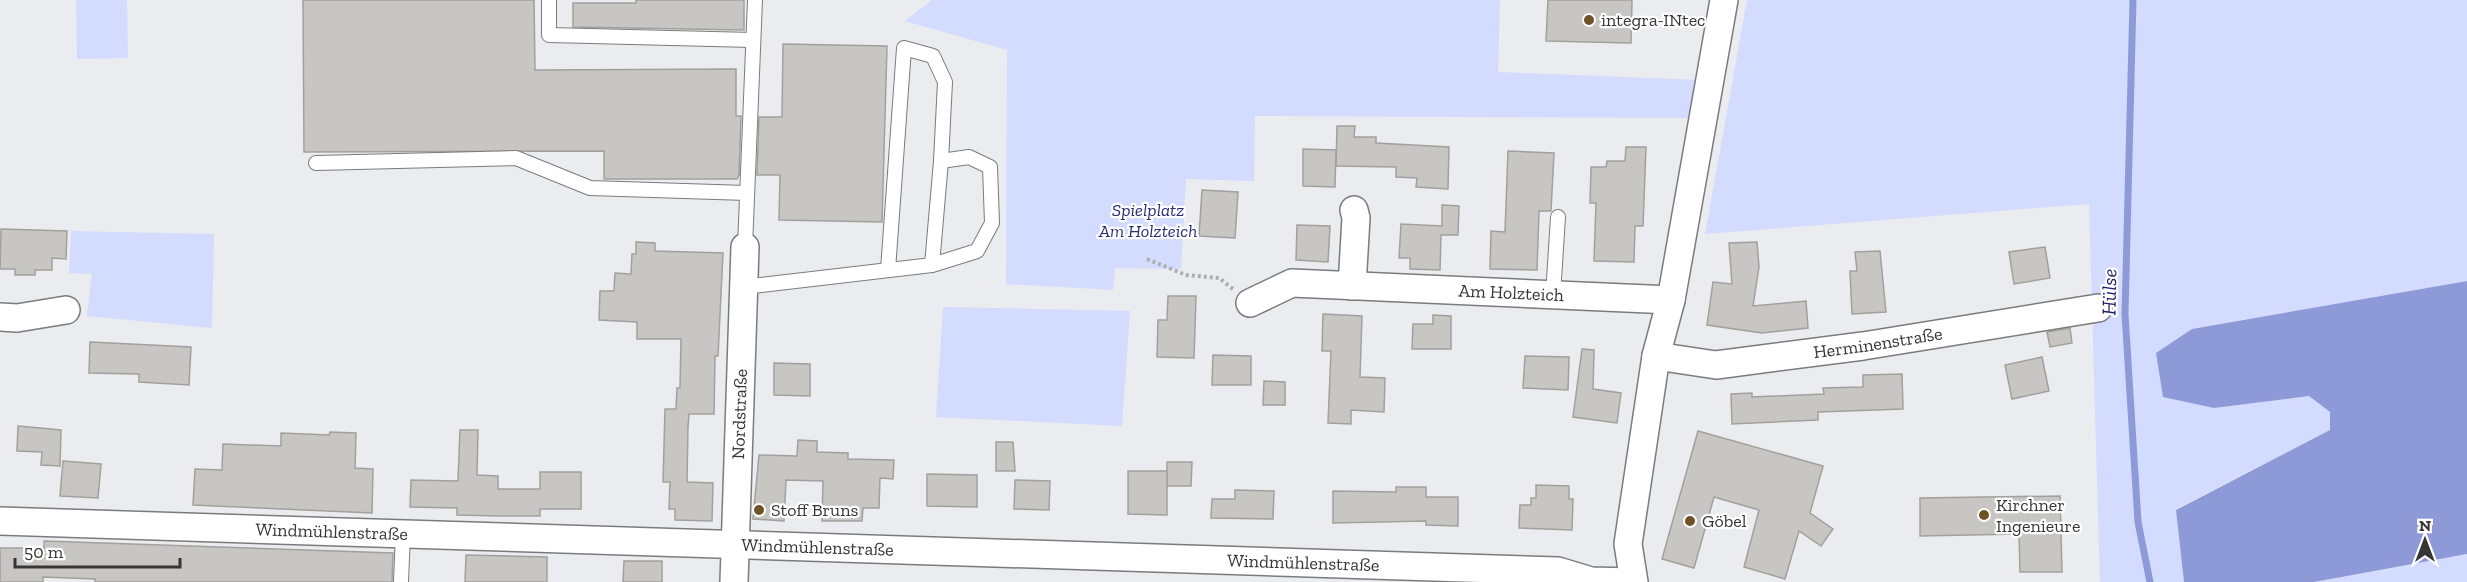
<svg xmlns="http://www.w3.org/2000/svg" width="2467" height="582" viewBox="0 0 2467 582" font-family="'Zilla Slab',serif">
	<style>
		.green { fill: #d3dbfe }
		.water { fill: #8e9ad7 }
		.lines { fill: none; stroke-linecap: round; stroke-linejoin: round }
		.stream { stroke: #8e9ad7; stroke-width: 7 }
		.building { fill: #c8c6c3; stroke: #a2a09d; stroke-width: 1.5 }
		.service-casing { stroke: #7b7b7e; stroke-width: 16 }
		.minor-casing { stroke: #7b7b7e; stroke-width: 30 }
		.path { stroke: #adaeb0; stroke-width: 4; stroke-dasharray: 3 3; stroke-linecap: butt }
		.service { stroke: #fff; stroke-width: 14 }
		.minor { stroke: #fff; stroke-width: 27 }
		.poi-dot { fill: #705227; stroke: #fff; stroke-width: 2 }
		.labels { text-anchor: middle; stroke-width: 4.5; stroke-linejoin: round; paint-order: stroke }
		.poi-label { font-size: 18px; fill: #363637; stroke: #fff; text-anchor: start }
		.park-label { font-size: 18px; font-style: italic; fill: #292d75; stroke: #fff }
		.street-label { font-size: 18px; fill: #363637; stroke: #fff }
		.water-label { font-size: 20px; font-style: italic; fill: #1d1d64; stroke: #fff }
	</style>
	<rect width="100%" height="100%" fill="#ebecef"/>
	<g class="green">
		<polygon points="76,0 127,0 128,58 77,59"/>
		<polygon points="932,0 1500,0 1498,72 1700,80 1693,118 1255,116 1254,181 1186,179 1181,269 1115,268 1113,290 1006,284 1007,50 905,21"/>
		<polygon points="1747,0 2467,0 2467,281 2192,329 2214,408 2309,396 2330,412 2330,430 2176,509 2184,582 2100,582 2089,204 1705,234"/>
		<polygon points="71,231 214,234 212,328 87,316 92,274 69,273"/>
		<polygon points="943,307 1130,311 1122,426 936,417"/>
		<polygon points="2467,554 2467,582 2314,582"/>
	</g>
	<polygon class="water" points="2467,281 2467,554 2314,582 2184,582 2176,510 2330,430 2330,412 2309,396 2214,408 2163,397 2156,353 2192,329"/>
	<g class="lines">
		<polyline class="stream" points="2133,0 2125,314 2138,522 2150,582"/>
	</g>
	<g class="building">
		<polygon points="303,0 534,0 535,70 736,69 736,116 741,116 739,175 737,179 604,179 604,151 304,152"/>
		<polygon points="636,0 744,0 744,30 573,27 573,3 636,3"/>
		<polygon points="1548,0 1632,0 1631,43 1546,41"/>
		<polygon points="783,44 887,46 882,222 779,220 780,175 757,175 759,117 782,117"/>
		<polygon points="1337,126 1355,126 1354,137 1376,137 1376,143 1449,147 1448,189 1416,187 1417,178 1396,177 1396,167 1336,166"/>
		<polygon points="1626,147 1646,147 1643,226 1635,226 1634,262 1594,261 1596,203 1590,203 1591,167 1606,167 1607,161 1625,161"/>
		<polygon points="1303,149 1336,150 1335,187 1303,186"/>
		<polygon points="1508,151 1554,153 1551,211 1539,211 1537,270 1490,269 1491,231 1505,232"/>
		<polygon points="1202,190 1238,192 1235,238 1199,236"/>
		<polygon points="1442,205 1459,206 1458,235 1441,235 1440,270 1410,269 1410,258 1399,258 1401,224 1442,226"/>
		<polygon points="1297,225 1330,226 1328,262 1296,260"/>
		<polygon points="1,229 67,231 66,259 52,258 52,270 35,270 35,275 15,275 15,269 0,269"/>
		<polygon points="636,242 655,243 655,251 723,253 718,356 715,356 714,414 689,414 688,427 687,482 713,483 712,521 675,520 675,509 669,509 670,482 663,482 665,409 676,409 677,388 680,388 681,339 637,339 637,322 599,320 600,291 614,291 615,273 631,274 632,254 636,254"/>
		<polygon points="1757,242 1759,267 1753,306 1806,301 1808,328 1762,333 1707,325 1713,282 1732,284 1729,243"/>
		<polygon points="2045,247 2050,278 2014,284 2009,252"/>
		<polygon points="1880,251 1886,312 1852,314 1850,271 1857,271 1855,252"/>
		<polygon points="1168,296 1196,296 1194,358 1157,357 1158,320 1167,320"/>
		<polygon points="1323,314 1362,316 1360,377 1385,378 1384,412 1351,410 1351,424 1328,423 1331,351 1322,351"/>
		<polygon points="1433,315 1451,316 1451,349 1412,349 1413,324 1433,324"/>
		<polygon points="2070,328 2072,343 2050,347 2047,332"/>
		<polygon points="90,342 191,347 189,385 139,382 139,374 89,373"/>
		<polygon points="1582,349 1594,350 1593,389 1621,393 1617,423 1573,417"/>
		<polygon points="1213,355 1251,356 1251,385 1212,385"/>
		<polygon points="1525,356 1569,357 1568,390 1523,388"/>
		<polygon points="2042,357 2049,391 2012,399 2005,365"/>
		<polygon points="774,363 810,364 810,396 774,395"/>
		<polygon points="1902,374 1903,409 1818,412 1818,420 1732,424 1731,394 1752,393 1752,397 1824,394 1823,388 1863,387 1863,375"/>
		<polygon points="1264,381 1285,382 1285,405 1263,405"/>
		<polygon points="18,426 61,430 60,466 41,465 42,452 17,451"/>
		<polygon points="460,430 478,430 477,475 498,476 498,489 540,489 540,472 581,472 581,509 540,509 540,516 498,516 457,515 457,508 410,507 411,480 458,481"/>
		<polygon points="1698,431 1823,466 1810,513 1833,529 1821,546 1799,531 1785,579 1744,567 1759,510 1714,497 1694,568 1662,559"/>
		<polygon points="330,432 356,433 355,468 373,469 372,513 193,505 195,469 222,470 223,444 281,446 281,433 329,435"/>
		<polygon points="798,440 817,441 817,452 848,453 848,459 894,460 893,479 880,478 879,508 863,508 862,521 822,521 823,481 786,480 784,521 753,519 759,455 797,456"/>
		<polygon points="996,442 1013,442 1015,471 996,471"/>
		<polygon points="63,461 101,464 98,498 60,496"/>
		<polygon points="1167,462 1192,462 1191,486 1167,486"/>
		<polygon points="1128,471 1167,471 1167,515 1128,514"/>
		<polygon points="927,474 977,475 977,507 927,506"/>
		<polygon points="1015,480 1050,481 1049,510 1014,509"/>
		<polygon points="1536,485 1569,486 1569,499 1573,499 1572,530 1519,528 1520,505 1531,505 1531,498 1536,498"/>
		<polygon points="1396,487 1426,487 1426,497 1458,497 1458,526 1426,525 1426,521 1333,523 1333,491 1396,492"/>
		<polygon points="1235,490 1274,491 1273,519 1211,518 1212,499 1235,499"/>
		<polygon points="2060,496 2062,572 2020,572 2019,534 1920,536 1920,498"/>
		<polygon points="44,541 393,553 392,582 95,582 95,579 43,577 43,582 0,582 0,548 44,548"/>
		<polygon points="466,555 547,557 547,582 465,582"/>
		<polygon points="624,561 662,561 662,582 623,582"/>
	</g>
	<g class="lines">
		<defs>
			<g id="service">
				<polyline points="549,0 549,35 753,40"/>
				<polyline points="316,163 516,158 590,188 747,193"/>
				<polyline points="745,247 755,0"/>
				<polyline points="888,270 904,48 933,56 945,82 941,161"/>
				<polyline points="744,287 932,265 977,251 992,223 990,167 969,157 941,161 932,265"/>
				<polyline points="1553,295 1558,217"/>
				<polyline points="401,582 403,534"/>
			</g>
			<g id="minor">
				<polyline points="1352,286 1356,218 1354,210"/>
				<path id="s1" d="M1250,303L1292,283L1671,300"/>
				<polyline points="0,317 17,318 66,310"/>
				<path id="s2" d="M1656,356L1716,365L1863,346L2098,308"/>
				<path id="s3" d="M0,521L1558,571L1591,581L1632,582"/>
				<path id="s4" d="M734,582L745,247"/>
				<polyline points="1634,582 1628,544 1656,356 1671,300 1724,0"/>
			</g>
		</defs>
		<use href="#service" class="service-casing"/>
		<use href="#minor" class="minor-casing"/>
		<polyline class="path" points="1147,259 1186,275 1219,278 1233,289"/>
		<use href="#service" class="service"/>
		<use href="#minor" class="minor"/>
	</g>
	<g class="poi-dot">
		<circle cx="1589" cy="20" r="6"/>
		<circle cx="759" cy="510" r="6"/>
		<circle cx="1984" cy="515" r="6"/>
		<circle cx="1690" cy="521" r="6"/>
	</g>
	<g class="labels">
		<g class="poi-label">
			<text x="1601" y="26">integra-INtec</text>
			<text x="1996" y="511">Kirchner<tspan x="1996" dy="21">Ingenieure</tspan></text>
			<text x="771" y="516">Stoff Bruns</text>
			<text x="1702" y="527">Göbel</text>
		</g>
		<g class="park-label">
			<text x="1148" y="216">Spielplatz<tspan x="1148" dy="21">Am Holzteich</tspan></text>
		</g>
		<g class="street-label">
			<text dy="6" stroke="none"><textPath href="#s1" startOffset="266">Am Holzteich</textPath></text>
			<text dy="6" stroke="none"><textPath href="#s2" startOffset="224">Herminenstraße</textPath></text>
			<text dy="6" stroke="none"><textPath href="#s4" startOffset="168">Nordstraße</textPath></text>
			<text dy="6" stroke="none"><textPath href="#s3" startOffset="332">Windmühlenstraße</textPath></text>
			<text dy="6" stroke="none"><textPath href="#s3" startOffset="818">Windmühlenstraße</textPath></text>
			<text dy="6" stroke="none"><textPath href="#s3" startOffset="1304">Windmühlenstraße</textPath></text>
		</g>
		<g class="water-label">
			<text transform="translate(2109 292) rotate(-89)" y="7">Hülse</text>
		</g>
	</g>
	<g transform="translate(2425 540)" stroke="#ffffff" stroke-width="4.5" paint-order="stroke">
	<path d="M0-4.5L10 22L0 15L-10 22Z" fill="#363637"/>
	<text y="-9" font-size="16" font-weight="bold" text-anchor="middle" fill="#363637">N</text>
	</g>
	<path d="M15 558v9h165v-9" fill="none" stroke="#363637" stroke-width="3"/>
	<text x="24" y="558" font-size="18" fill="#363637" stroke="#ffffff" stroke-width="4.5" paint-order="stroke">50 m</text>
</svg>
